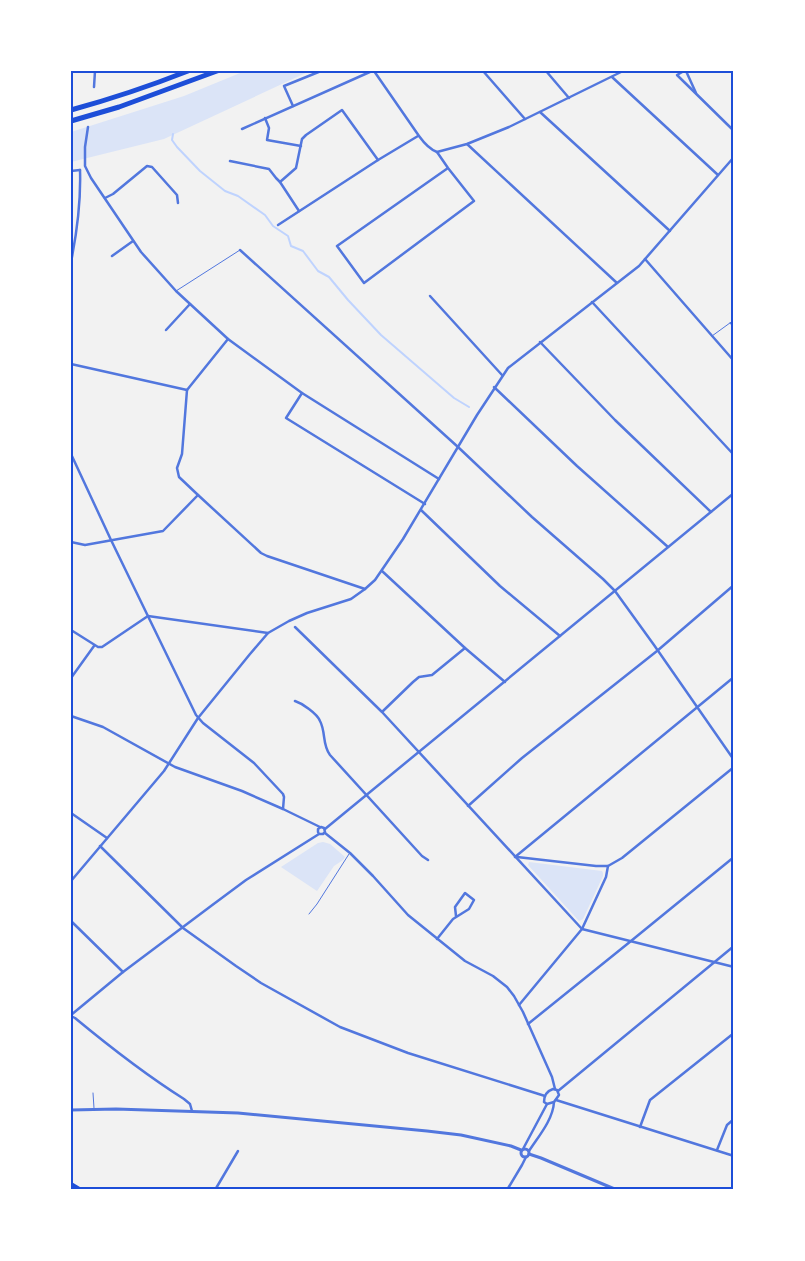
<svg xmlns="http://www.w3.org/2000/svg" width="805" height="1261" viewBox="0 0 805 1261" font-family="'Space Grotesk',sans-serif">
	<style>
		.green { fill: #dbe4f7 }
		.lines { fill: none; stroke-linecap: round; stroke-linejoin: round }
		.stream { stroke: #bfd3fe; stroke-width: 2 }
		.service { stroke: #5277de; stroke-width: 1 }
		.minor { stroke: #5277de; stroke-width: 2.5 }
		.tertiary { stroke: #5277de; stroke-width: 3 }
		.secondary { stroke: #1d4ed8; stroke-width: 4 }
		.motorway { stroke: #1d4ed8; stroke-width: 5 }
		.neatline { fill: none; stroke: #1d4ed8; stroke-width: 2 }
	</style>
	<rect width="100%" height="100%" fill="#f2f2f2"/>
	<g class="green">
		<polygon points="245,71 310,71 164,139 71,162 71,132 184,96"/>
		<polygon points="323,842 330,844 345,857 343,860 334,866 317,891 281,867 318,843"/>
		<polygon points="529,862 602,871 603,873 603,876 583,919 579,921 528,865"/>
	</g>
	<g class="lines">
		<polyline class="stream" points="173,134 172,140 177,147 200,171 225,191 238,196 265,215 273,226 288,236 291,246 303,251 318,271 329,277 348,300 381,335 454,398 469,407"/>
		<g class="service">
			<polyline points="176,291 240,250"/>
			<polyline points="730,323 734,328"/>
			<polyline points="712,336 734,320"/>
			<polyline points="309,914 317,904 349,854"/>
			<polyline points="93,1093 94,1108"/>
		</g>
		<g class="minor">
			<path d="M374,71L419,136C424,143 429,149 437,152L467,144L509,127L623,71"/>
			<polyline points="483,71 525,119"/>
			<polyline points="546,71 569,98"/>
			<polyline points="684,71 677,75 734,131"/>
			<polyline points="686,71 696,93"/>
			<polyline points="612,77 718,175"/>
			<polyline points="94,87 95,71"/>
			<polyline points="293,106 284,86 321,71"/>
			<polyline points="540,112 670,231"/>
			<polyline points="265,118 269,128 267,140 301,146"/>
			<polyline points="88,127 85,147 85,166 91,178 141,252 176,291 228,339 302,393 439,479"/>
			<polyline points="242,129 372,71"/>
			<polyline points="467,144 617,283"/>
			<polyline points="437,152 448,168 474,201 364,283 337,246 448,168"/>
			<polyline points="230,161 269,169 276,178 280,182"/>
			<polyline points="71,171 80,170"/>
			<polyline points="105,198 113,194 147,166 152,167 177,195 178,203"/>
			<polyline points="299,211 280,182 296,168 302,139 306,135 342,110 378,160"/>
			<polyline points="278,225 378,160 418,136"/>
			<polyline points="240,250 458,447 532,517 603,579 615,591 654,645 734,760"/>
			<polyline points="112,256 133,241"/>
			<polyline points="645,259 734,361"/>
			<path d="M71,262C77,232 81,200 80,170"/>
			<polyline points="430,296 502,375"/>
			<polyline points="592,302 734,455"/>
			<polyline points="166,330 190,304"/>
			<polyline points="540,342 615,420 711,512"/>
			<polyline points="71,364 187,390"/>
			<polyline points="494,387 577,466 668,547"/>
			<polyline points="187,390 182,454 177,468 179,477 198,495 261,553 267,556 365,589"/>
			<polyline points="187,390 228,339"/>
			<polyline points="302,393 286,418 425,504"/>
			<polyline points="71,454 111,540 196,715 203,723 254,763 283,794 284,797 283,809"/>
			<polyline points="421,510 500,586 560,636"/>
			<polyline points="71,542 85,545 163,531 198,495"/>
			<polyline points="382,571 465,648 505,682"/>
			<polyline points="295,627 382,712 582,929 734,967"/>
			<polyline points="71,630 98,647 102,647 148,616 268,633"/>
			<polyline points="71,678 94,646"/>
			<path d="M295,701C301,703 304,705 309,709C313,712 318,716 320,721C326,732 322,745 330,755L422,856L428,860"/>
			<polyline points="383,711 413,682 419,677 432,675 465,648"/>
			<polyline points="71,716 103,727 175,767 242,791 283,809 320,827"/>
			<polyline points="468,806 522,758 657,651 734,585"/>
			<polyline points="71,813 107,838"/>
			<polyline points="325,829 734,493"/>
			<polyline points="325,833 350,853 373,876 408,915 465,961 493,976 507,987 514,996 523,1012 552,1077 555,1089"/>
			<polyline points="100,846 183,928 236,966 261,983 340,1027 408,1053 545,1096"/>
			<polyline points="515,857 734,677"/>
			<polyline points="517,857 596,866 608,866 622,858 734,767"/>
			<polyline points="71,881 164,771 198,718 250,654 268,633 289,621 307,613 351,599 365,589 375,580 403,539 477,415 508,368 639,266 734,157"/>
			<polyline points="71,921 123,972"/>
			<polyline points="437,939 453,919 469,909 474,900 465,893 455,907 456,916"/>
			<polyline points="519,1005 582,929 606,877 608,866"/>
			<polyline points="71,1015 123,972 211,906 246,880 319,834 323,834 325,832 324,828 321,827 318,829 318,832 319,834"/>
			<path d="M71,1016L75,1018C110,1047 146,1075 184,1099L190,1104L192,1111"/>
			<polyline points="528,1024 631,941 734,857"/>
			<path d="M553,1089L557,1090L559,1095L554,1102L547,1104L544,1102C544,1095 547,1091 553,1089Z"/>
			<polyline points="558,1091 734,946"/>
			<polyline points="556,1100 734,1156"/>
			<polyline points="640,1127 650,1100 734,1033"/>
			<polyline points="523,1149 547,1104"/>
			<polyline points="717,1150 727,1125 734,1119"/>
			<path d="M529,1151C538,1137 553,1120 554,1102"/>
			<polyline points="215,1190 238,1151"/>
			<polyline points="507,1190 522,1165 526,1157"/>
		</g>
		<g class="tertiary">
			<polyline points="71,1110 116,1109 238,1113 427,1131 461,1135 511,1146 521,1150"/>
			<circle cx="525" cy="1153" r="4"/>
			<polyline points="529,1154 541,1158 617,1190"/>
		</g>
		<polyline class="secondary" points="71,1184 81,1190"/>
		<g class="motorway">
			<path d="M71,110C111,99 150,86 188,71"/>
			<polyline points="71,121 119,107 217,71"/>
		</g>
	</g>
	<rect width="805" height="1261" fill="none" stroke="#ffffff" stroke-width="145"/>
	<rect x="72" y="72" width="660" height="1116" class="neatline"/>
</svg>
